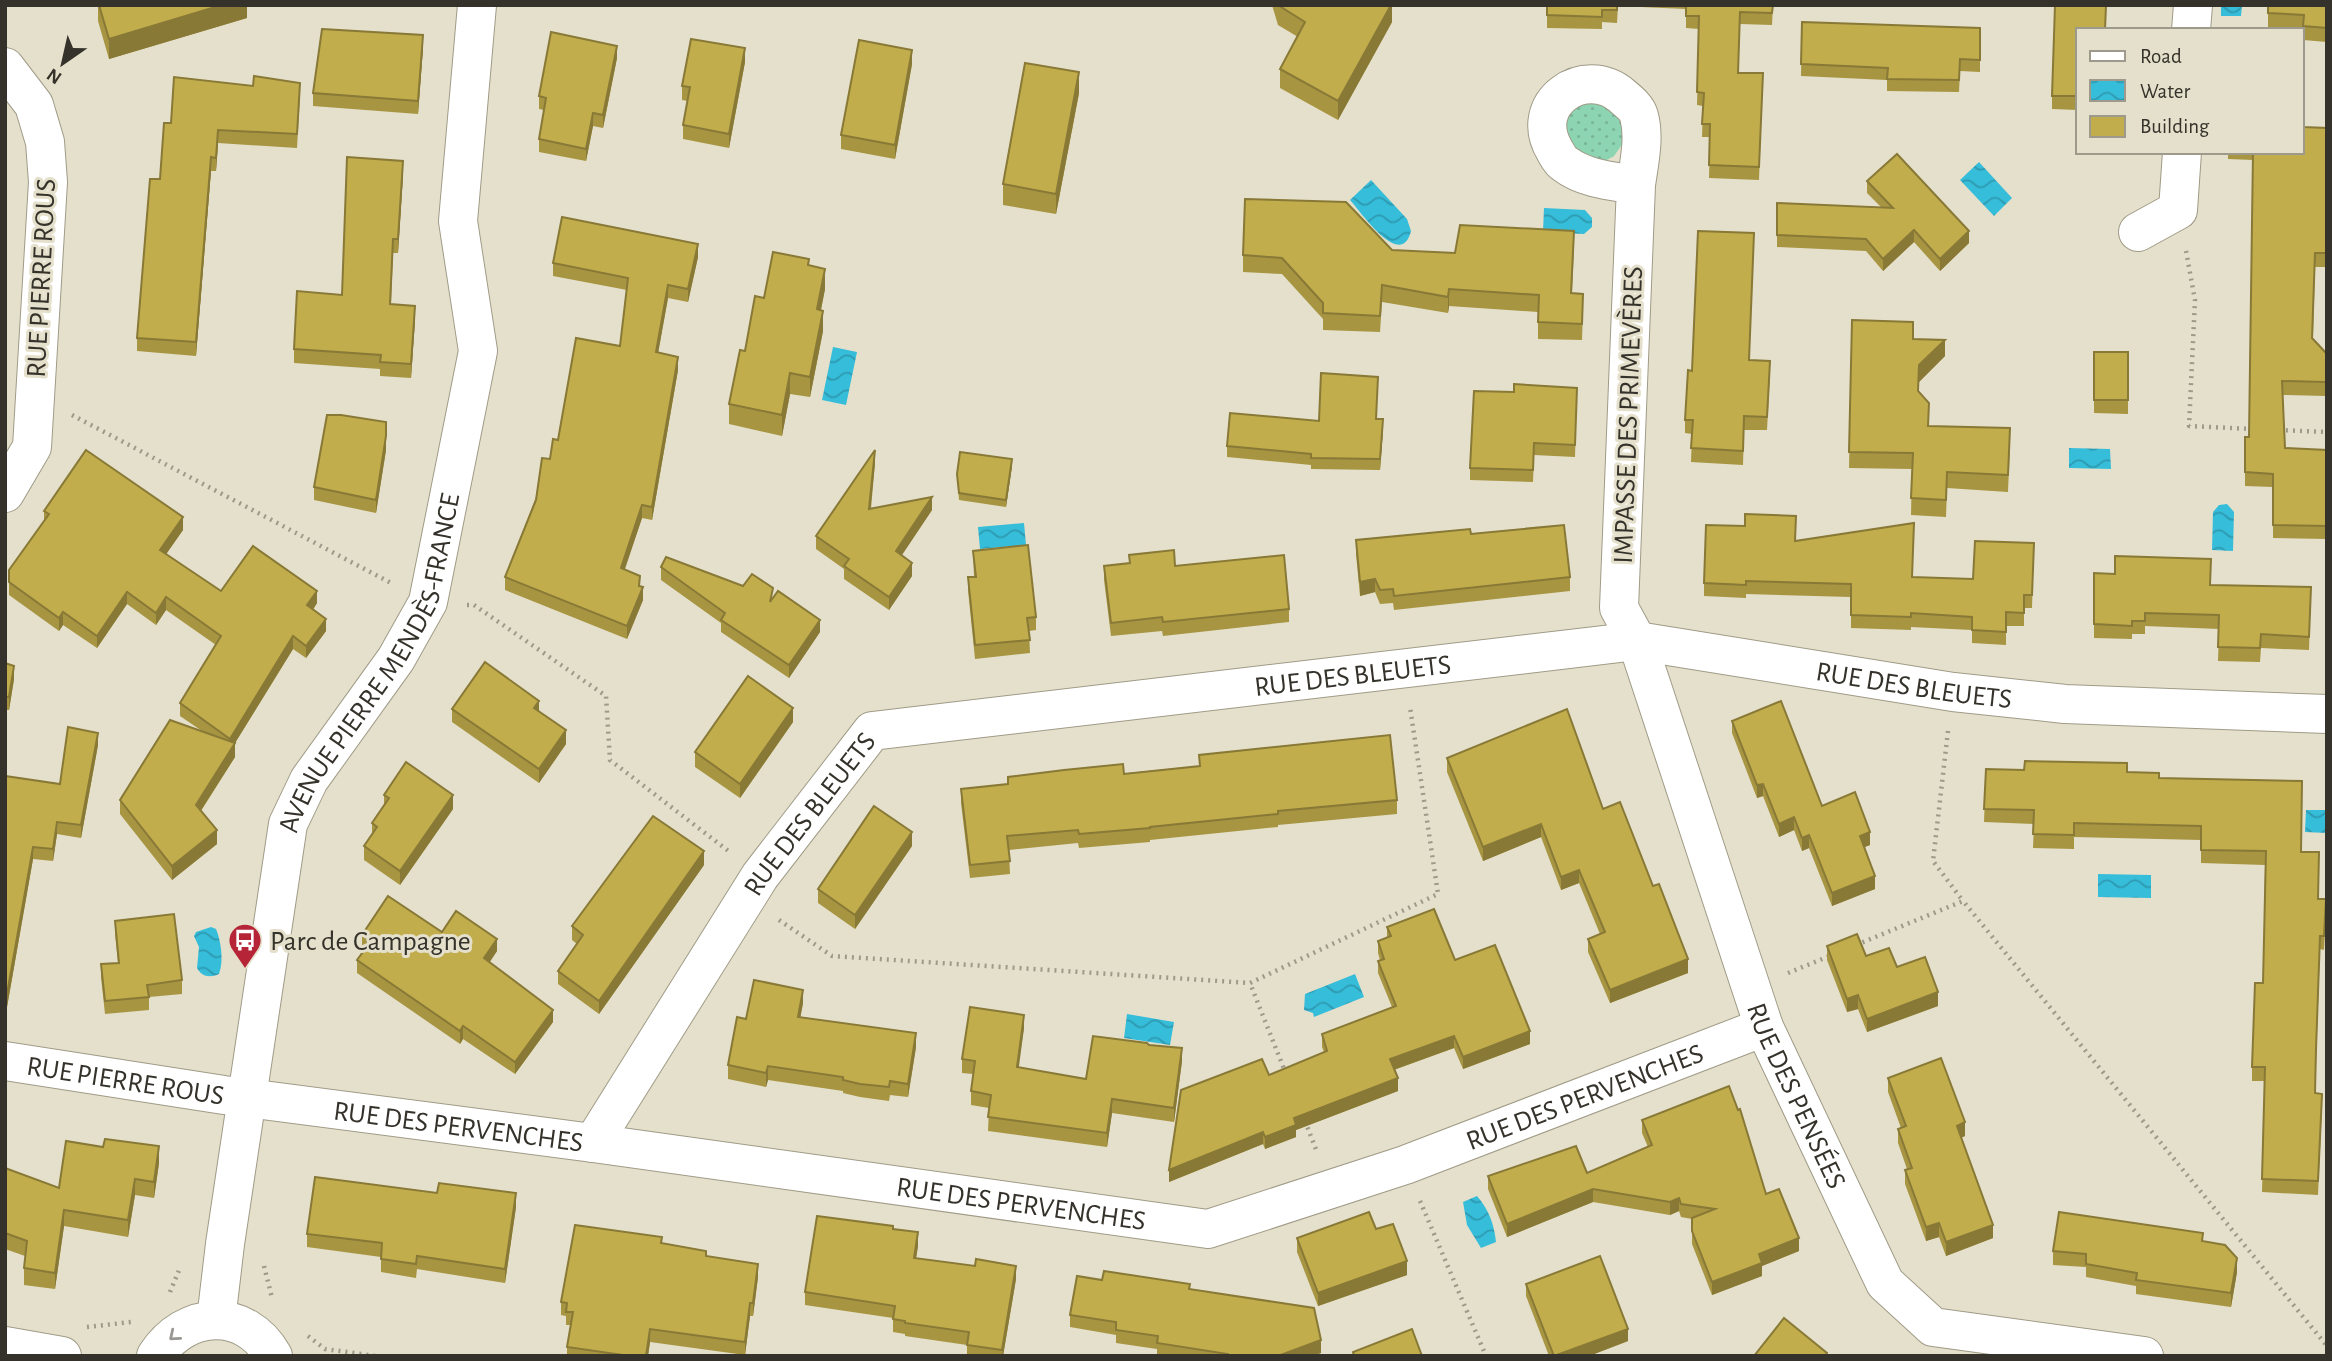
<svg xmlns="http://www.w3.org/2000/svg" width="2332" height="1361" viewBox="0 0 2332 1361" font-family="'Alegreya Sans',sans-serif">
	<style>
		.green { fill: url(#green-dots) }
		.water { fill: url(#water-waves) }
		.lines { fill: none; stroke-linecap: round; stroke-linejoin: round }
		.minor-casing { stroke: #9f9b87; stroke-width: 40 }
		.secondary-casing { stroke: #9f9b87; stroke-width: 40 }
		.path { stroke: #9d9a8a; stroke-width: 4.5; stroke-dasharray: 2 5; stroke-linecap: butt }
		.minor { stroke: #fff; stroke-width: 38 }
		.secondary { stroke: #fff; stroke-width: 38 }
		.wall { fill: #a79542 }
		.shaded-wall { fill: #887936 }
		.building { fill: #c2ad4d; stroke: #887936; stroke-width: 2 }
		.oneway { stroke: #9a9894 }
		.labels { text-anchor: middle; stroke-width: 6; stroke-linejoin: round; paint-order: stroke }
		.street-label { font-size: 28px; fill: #34322a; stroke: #e5e0cb }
		.poi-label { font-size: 28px; fill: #34322a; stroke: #e5e0cb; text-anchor: start }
	</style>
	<defs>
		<pattern id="green-dots" width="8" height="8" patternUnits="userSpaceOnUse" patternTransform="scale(1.75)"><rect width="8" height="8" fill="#8cd4b2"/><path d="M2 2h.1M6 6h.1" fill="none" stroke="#79b699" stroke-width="1.8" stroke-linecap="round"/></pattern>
		<pattern id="water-waves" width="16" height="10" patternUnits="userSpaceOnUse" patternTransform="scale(1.75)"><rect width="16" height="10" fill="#35bdda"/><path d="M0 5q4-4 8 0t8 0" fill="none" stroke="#2e9ab1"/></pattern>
	</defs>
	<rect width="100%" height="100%" fill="#e5e0cb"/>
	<polygon class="green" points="1580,101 1619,109 1626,139 1614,156 1605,161 1567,148 1565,116"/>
	<g class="water">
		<polygon points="2221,5 2242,5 2241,16 2221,16"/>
		<polygon points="1979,162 2012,198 1994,216 1960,180"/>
		<path d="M1371,180L1407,219L1411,231C1401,271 1361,212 1350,200Z"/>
		<polygon points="1544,208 1585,210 1592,218 1592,227 1584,234 1543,232"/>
		<polygon points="833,347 857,352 846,405 822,400"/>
		<polygon points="2069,448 2110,449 2111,469 2069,468"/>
		<polygon points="2227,504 2234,512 2233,551 2212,550 2213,512 2219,505"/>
		<polygon points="1024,523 1026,545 980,549 978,527"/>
		<polygon points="2306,810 2327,810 2327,833 2305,832"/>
		<polygon points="2098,874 2151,875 2151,898 2098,897"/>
		<path d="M211,927L216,929C221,941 224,961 219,974C210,978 202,977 197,968L199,947L194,936L196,932Z"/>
		<polygon points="1355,974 1364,997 1314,1017 1313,1013 1304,1010 1305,994"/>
		<polygon points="1127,1014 1174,1022 1170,1045 1124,1038"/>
		<path d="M1477,1196C1489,1210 1494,1224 1496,1242L1481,1248L1467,1225L1463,1202Z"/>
	</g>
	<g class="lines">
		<defs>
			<g id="minor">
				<polyline points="2191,30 2193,5"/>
				<polyline points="5,67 34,105 45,142 48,182 32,447 5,493"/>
				<path id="s1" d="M1636,185C1612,181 1585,179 1565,164C1560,161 1558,156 1555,151C1526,103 1585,64 1622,96C1628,101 1637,108 1639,116C1645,138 1639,163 1636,185L1619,608L1637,641L1764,1027L1885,1283L1933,1327L2144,1356"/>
				<polyline points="2138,232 2178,210 2182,152"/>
				<path id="s2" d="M5,1061L224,1095L593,1143L1208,1229L1405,1165L1764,1027"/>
				<path id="s3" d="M593,1143L760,876L872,731L1637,641L1953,692L2065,704L2327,714"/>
				<path id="s4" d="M216,1320L225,1244L288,824L309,780L396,659L428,602L478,351L458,221L477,5"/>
			</g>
			<g id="secondary">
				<polyline points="5,1346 62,1356"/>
				<path d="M156,1356C185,1310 246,1307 273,1356"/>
			</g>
		</defs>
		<use href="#minor" class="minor-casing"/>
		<use href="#secondary" class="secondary-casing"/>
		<g class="path">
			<polyline points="2186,251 2195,300 2189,426 2252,429"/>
			<polyline points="72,415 393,584"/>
			<polyline points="2279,430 2327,432"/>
			<polyline points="467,605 474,605 606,696 610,760 731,853"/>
			<polyline points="1948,731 1933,861 1963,901"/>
			<polyline points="779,920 832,956 1250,983"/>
			<polyline points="1856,945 1963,901 2327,1346"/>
			<polyline points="1788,973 1832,955"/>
			<polyline points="1286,1074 1250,983 1438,894 1410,707"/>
			<polyline points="1305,1121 1317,1152"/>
			<polyline points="1420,1201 1486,1356"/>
			<polyline points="264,1266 272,1298"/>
			<polyline points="170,1292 180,1268"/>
			<polyline points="87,1327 131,1322"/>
			<polyline points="308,1336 325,1349 376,1356"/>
		</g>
		<use href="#minor" class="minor"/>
		<use href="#secondary" class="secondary"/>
	</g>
	<g class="wall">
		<polygon points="98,5 247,5 247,18 109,59 98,21"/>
		<polygon points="1272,5 1392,5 1392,22 1338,120 1280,88 1280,69 1298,37 1278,25"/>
		<polygon points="1547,5 1773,5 1772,25 1740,24 1738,73 1763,73 1759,180 1709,178 1710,137 1702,137 1703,106 1697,105 1699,29 1686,28 1686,9 1618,6 1617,23 1602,22 1602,29 1547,28"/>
		<polygon points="2268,5 2327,5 2327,42 2303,40 2303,29 2268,27"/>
		<polygon points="1802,22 1980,28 1980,72 1960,71 1959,92 1887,91 1887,80 1801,76"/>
		<polygon points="2078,30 2078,110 2052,109 2052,96"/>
		<polygon points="423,48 418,114 313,106 313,93"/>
		<polygon points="617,58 603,128 593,126 586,161 539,152 539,139 544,110 539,109 539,96"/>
		<polygon points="745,62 729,148 683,139 683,125 688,101 682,100 682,86"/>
		<polygon points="912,64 895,159 841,149 841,135"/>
		<polygon points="1079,93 1056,214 1003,205 1003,184"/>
		<polygon points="300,96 297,148 218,143 216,171 211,171 196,356 137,351 137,338 160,179 171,123"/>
		<polygon points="2304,127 2327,128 2327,267 2315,267 2313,339 2327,354 2326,396 2283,395 2285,448 2327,450 2327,539 2273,538 2273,487 2245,486 2245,437 2249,437 2253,160 2228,159 2228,152 2302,152"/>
		<polygon points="403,175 398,253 393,253 391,305 415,320 411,378 380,376 380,369 294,363 294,349 342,295"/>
		<polygon points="1867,181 1969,243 1940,271 1914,242 1883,271 1866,251 1777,247 1777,203 1881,207 1867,193"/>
		<polygon points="1574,247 1572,293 1583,311 1582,340 1538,339 1538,312 1449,306 1448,313 1382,302 1380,332 1323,330 1323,319 1282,274 1243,272 1243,255 1392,250 1455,253"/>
		<polygon points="698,257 688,302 668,298 658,352 678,370 652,520 642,518 624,570 640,587 643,600 627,639 505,590 505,577 558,440 620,346 627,290 553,276 553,263"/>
		<polygon points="809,265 825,289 821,310 823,331 810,397 790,394 782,436 729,424 729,404 745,351 764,298"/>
		<polygon points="1852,320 1913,339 1945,356 1919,382 1918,392 1929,426 2010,444 2008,492 1947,488 1946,517 1911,515 1912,469 1849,468"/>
		<polygon points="2094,352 2128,352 2128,414 2094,413"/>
		<polygon points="1750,360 1770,375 1767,430 1744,430 1743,465 1691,462 1692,434 1685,433 1685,420 1692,371"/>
		<polygon points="1577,388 1575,457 1534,455 1533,482 1470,480 1470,468 1514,392"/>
		<polygon points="1376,419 1383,430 1380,470 1311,469 1311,465 1227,457 1227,446 1319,421"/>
		<polygon points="386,450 376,513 314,500 314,487"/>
		<polygon points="875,463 871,509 932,510 901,556 912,576 889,610 844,579 844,569 816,549 816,536"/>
		<polygon points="1012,466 1006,507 959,500 957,474"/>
		<polygon points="44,511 183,530 166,554 221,591 317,603 313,610 326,631 306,658 293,649 235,743 235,757 201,811 217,844 172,880 120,814 120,800 202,731 180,716 180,703 216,645 166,610 156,625 127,604 97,648 63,625 59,631 9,595 9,570 44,521"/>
		<polygon points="1471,534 1570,577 1570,591 1394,610 1393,603 1380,604 1375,592 1360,596 1356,554 1356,540"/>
		<polygon points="1796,541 1912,577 1973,579 2034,543 2032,608 2024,608 2024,626 2006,626 2006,645 1972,643 1972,630 1911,627 1911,630 1851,628 1851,597 1746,594 1746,598 1704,596 1704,583"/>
		<polygon points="973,551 1036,617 1036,630 1029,631 1030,653 975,659 968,590 968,577 974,577"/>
		<polygon points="1129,555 1175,566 1289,609 1289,622 1163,636 1162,631 1111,636 1104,580 1104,566 1129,564"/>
		<polygon points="661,567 743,586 773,598 820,632 789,678 721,632 721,623 661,580"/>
		<polygon points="2094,573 2210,585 2311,587 2309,650 2261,648 2260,662 2218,661 2219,629 2145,626 2145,634 2132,634 2132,639 2094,638"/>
		<polygon points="5,663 14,679 9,710 5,710"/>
		<polygon points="452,709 566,744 539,783 452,722"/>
		<polygon points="1732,721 1822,806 1870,845 1864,847 1875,889 1832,906 1809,848 1802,851 1794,830 1779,837 1763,796 1757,798 1732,733"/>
		<polygon points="793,722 740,798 695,767 695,752"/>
		<polygon points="98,745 81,838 57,834 53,861 33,859 7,1007 5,1006 5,776 60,784"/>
		<polygon points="1199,755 1397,800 1397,814 1278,825 1278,827 1150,840 1150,842 1079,848 1078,843 1009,850 1010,874 970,878 961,803 961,789 1199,766"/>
		<polygon points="1447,758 1603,809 1653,886 1688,973 1610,1003 1588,952 1588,939 1600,934 1579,883 1561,890 1541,837 1483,861 1447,772"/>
		<polygon points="1986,769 2127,772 2159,778 2302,852 2318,899 2326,913 2324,950 2320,949 2316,1063 2315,1093 2322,1107 2318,1195 2262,1192 2265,1081 2252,1081 2252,1067 2263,983 2265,865 2201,863 2201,840 2074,837 2074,849 2033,848 2034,824 1984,822"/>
		<polygon points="384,795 453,809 400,885 364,860 364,846 372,834 372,823 384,806"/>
		<polygon points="912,846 855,929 818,903 818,889"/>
		<polygon points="704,865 599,1014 558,984 558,971 577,944 572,940 572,926"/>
		<polygon points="115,921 182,980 182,994 149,997 149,1010 105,1014 101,977 101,964 118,963 115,934"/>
		<polygon points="1387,927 1455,960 1530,1044 1463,1069 1454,1048 1394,1070 1398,1091 1296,1130 1296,1137 1265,1149 1263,1144 1169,1182 1269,1075 1324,1052 1322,1047 1322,1034 1392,1007 1378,973 1378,961 1380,960 1378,953 1378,941 1387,937"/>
		<polygon points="442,932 497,951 489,962 553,1022 515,1074 463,1039 460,1044 357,973 357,960 365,949 362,947 362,935"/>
		<polygon points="1827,946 1866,956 1938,1006 1867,1032 1858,1009 1847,1012 1827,960"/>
		<polygon points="803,1003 800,1017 916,1047 908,1097 890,1095 889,1101 860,1097 843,1093 843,1091 768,1080 766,1087 728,1079 728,1065 746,1019"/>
		<polygon points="1024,1028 1018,1067 1086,1079 1149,1045 1182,1061 1174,1122 1112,1113 1107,1147 988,1131 989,1108 971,1105 971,1091 973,1074 962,1073 962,1059"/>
		<polygon points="1888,1078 1965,1136 1961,1138 1993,1238 1946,1256 1939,1237 1926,1241 1905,1184 1905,1170 1907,1169 1898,1143 1898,1129 1901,1128 1888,1092"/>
		<polygon points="1642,1120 1766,1194 1799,1251 1762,1266 1762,1276 1712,1295 1692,1244 1692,1219 1681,1217 1679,1211 1670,1215 1593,1202 1507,1237 1488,1189 1488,1176 1587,1173 1648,1147 1642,1133"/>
		<polygon points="159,1163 154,1198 135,1195 128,1237 64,1226 55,1289 24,1285 24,1268 25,1256 5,1249 5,1168 59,1188"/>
		<polygon points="516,1207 505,1283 417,1269 416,1278 381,1272 381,1257 307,1247 307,1234"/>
		<polygon points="893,1229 918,1246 916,1258 1016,1279 1003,1356 967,1356 967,1345 905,1336 905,1334 893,1332 893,1318 805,1305 805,1292"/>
		<polygon points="1376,1229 1407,1275 1318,1306 1297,1252 1297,1238"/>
		<polygon points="2203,1241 2237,1272 2231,1307 2136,1294 2136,1286 2086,1277 2086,1267 2053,1265 2053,1251"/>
		<polygon points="662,1243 706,1256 758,1277 753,1316 750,1316 745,1355 650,1342 648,1356 567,1356 567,1347 571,1325 566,1325 566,1316 561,1315 561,1302"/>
		<polygon points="1102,1280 1190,1290 1321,1353 1312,1356 1160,1356 1157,1355 1157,1349 1116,1343 1116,1335 1070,1327 1070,1315"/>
		<polygon points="1526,1284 1628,1341 1589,1356 1549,1356 1526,1296"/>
	</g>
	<g class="shaded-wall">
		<polygon points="222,5 247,5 247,18 109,59 109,39"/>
		<polygon points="1391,5 1392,5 1392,22 1338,120 1338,101"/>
		<polygon points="423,35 423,48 418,114 418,101"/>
		<polygon points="617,46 617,58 603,128 603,115"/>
		<polygon points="745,48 745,62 729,148 729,134"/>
		<polygon points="912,50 912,64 895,159 895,145"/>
		<polygon points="1079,72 1079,93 1056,214 1056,194"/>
		<polygon points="593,113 593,126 586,161 586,149"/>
		<polygon points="218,130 218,143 216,171 216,158"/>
		<polygon points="211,157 211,171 196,356 196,342"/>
		<polygon points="403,161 403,175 398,253 398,239"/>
		<polygon points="7,211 7,225 5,227 5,214"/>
		<polygon points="1914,230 1914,242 1883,271 1883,259"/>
		<polygon points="1969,231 1969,243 1940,271 1940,259"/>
		<polygon points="698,244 698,257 688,302 688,289"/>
		<polygon points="825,269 825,289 817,329 817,309"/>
		<polygon points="668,285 668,298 656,365 656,352"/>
		<polygon points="1449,289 1449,306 1448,313 1448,297"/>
		<polygon points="415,306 415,320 411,378 411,364"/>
		<polygon points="823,311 823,331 810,397 810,377"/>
		<polygon points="1945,340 1945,356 1919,382 1918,407 1919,365"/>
		<polygon points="678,357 678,370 652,520 652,507"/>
		<polygon points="790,373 790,394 782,436 782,415"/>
		<polygon points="1383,419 1383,430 1380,470 1380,459"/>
		<polygon points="386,436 386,450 376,513 376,500"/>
		<polygon points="875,450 875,463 869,522 869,509"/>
		<polygon points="1012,459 1012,466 1006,507 1006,500"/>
		<polygon points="932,497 932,510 896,564 896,551"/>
		<polygon points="642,505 642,518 621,581 621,568"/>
		<polygon points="183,517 183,530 160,563 160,550"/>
		<polygon points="912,563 912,576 889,610 889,597"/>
		<polygon points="640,576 640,589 643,587 643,600 627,639 627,626 639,586"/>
		<polygon points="1375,579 1375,592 1360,596 1360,582"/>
		<polygon points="317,591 317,603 307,618 307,605"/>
		<polygon points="127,592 127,604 97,648 97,636"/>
		<polygon points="166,597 166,610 156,625 156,613"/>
		<polygon points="63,612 63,625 59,631 59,618"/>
		<polygon points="326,619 326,631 306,658 306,646"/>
		<polygon points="820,620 820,632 789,678 789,665"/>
		<polygon points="293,636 293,649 235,743 235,757 196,818 196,805 230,751 230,739"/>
		<polygon points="14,666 14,679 9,710 9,697"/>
		<polygon points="539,701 539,714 534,708"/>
		<polygon points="793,708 793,722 740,798 740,784"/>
		<polygon points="566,730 566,744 539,783 539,769"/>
		<polygon points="98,733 98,745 81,838 81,825"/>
		<polygon points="1763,784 1763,796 1757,798 1757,785"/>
		<polygon points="453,795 453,809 400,885 400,871"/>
		<polygon points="1794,817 1794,830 1779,837 1779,824"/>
		<polygon points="57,822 57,834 53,861 53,849"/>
		<polygon points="1541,824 1541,837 1483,861 1483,847"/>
		<polygon points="217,830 217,844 172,880 172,866"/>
		<polygon points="912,832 912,846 855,929 855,915"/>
		<polygon points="1870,832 1870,845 1860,849 1860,836"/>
		<polygon points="1809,835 1809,848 1802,851 1802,838"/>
		<polygon points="33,847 33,859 7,1007 7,994"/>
		<polygon points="704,851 704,865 599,1014 599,1001"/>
		<polygon points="1579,870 1579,883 1561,890 1561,877"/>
		<polygon points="1875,876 1875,889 1832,906 1832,893"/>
		<polygon points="497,939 497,951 484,971 484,958"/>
		<polygon points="1688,959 1688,973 1610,1003 1610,990"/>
		<polygon points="803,990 803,1003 798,1031 798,1017"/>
		<polygon points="1938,992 1938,1006 1867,1032 1867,1019"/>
		<polygon points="1858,995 1858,1009 1847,1012 1847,999"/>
		<polygon points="553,1010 553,1022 515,1074 515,1062"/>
		<polygon points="1024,1015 1024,1028 1017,1081 1017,1067"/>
		<polygon points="463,1026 463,1039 460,1044 460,1031"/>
		<polygon points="1530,1031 1530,1044 1463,1069 1463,1057"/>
		<polygon points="916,1033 916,1047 908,1097 908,1084"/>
		<polygon points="1454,1036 1454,1048 1390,1071 1390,1059"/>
		<polygon points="1182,1048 1182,1061 1174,1122 1174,1108"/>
		<polygon points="768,1066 768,1080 766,1087 766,1073"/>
		<polygon points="1398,1078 1398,1091 1296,1130 1296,1137 1265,1149 1265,1137 1294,1118"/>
		<polygon points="1112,1099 1112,1113 1107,1147 1107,1133"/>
		<polygon points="1965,1122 1965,1136 1957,1139 1957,1126"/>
		<polygon points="1263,1132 1263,1144 1169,1182 1169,1170"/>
		<polygon points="159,1146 159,1163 154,1198 154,1182"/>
		<polygon points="135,1179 135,1195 128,1237 128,1220"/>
		<polygon points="1593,1189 1593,1202 1507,1237 1507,1224"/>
		<polygon points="516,1193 516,1207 505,1283 505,1269"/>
		<polygon points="1679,1198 1679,1211 1670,1215 1670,1202"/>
		<polygon points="64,1210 64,1226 55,1289 55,1273"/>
		<polygon points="1939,1223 1939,1237 1926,1241 1926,1227"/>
		<polygon points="1993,1225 1993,1238 1946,1256 1946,1242"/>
		<polygon points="918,1232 918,1246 914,1271 914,1258"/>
		<polygon points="1799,1238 1799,1251 1762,1266 1762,1276 1712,1295 1712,1282 1759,1254"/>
		<polygon points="2237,1258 2237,1272 2231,1307 2231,1293"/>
		<polygon points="1407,1261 1407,1275 1318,1306 1318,1293"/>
		<polygon points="758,1264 758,1277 753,1316 753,1303"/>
		<polygon points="1016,1266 1016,1279 1003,1356 1002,1356"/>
		<polygon points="750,1303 750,1316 745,1355 745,1342"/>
		<polygon points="650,1329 650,1342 648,1356 646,1356"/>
		<polygon points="1628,1329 1628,1341 1589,1356 1555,1356"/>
		<polygon points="1321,1340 1321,1353 1312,1356 1278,1356"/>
	</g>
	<g class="building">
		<polygon points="99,5 222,5 109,39"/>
		<polygon points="1278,5 1391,5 1338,101 1280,69 1305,22"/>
		<polygon points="1547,5 1617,5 1617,10 1602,10 1602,17 1547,15"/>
		<polygon points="1686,5 1773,5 1772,13 1740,12 1738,73 1763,73 1759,167 1709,165 1710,124 1702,124 1704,93 1697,92 1699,16 1686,16"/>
		<polygon points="2055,5 2106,5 2105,30 2078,30 2078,96 2052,96"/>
		<polygon points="2268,5 2327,5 2327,28 2303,26 2304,15 2268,13"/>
		<polygon points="1802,22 1980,28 1980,60 1960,59 1959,80 1887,79 1888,68 1801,64"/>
		<polygon points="322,29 423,35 418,101 313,93"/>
		<polygon points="551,32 617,46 603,115 593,113 586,149 539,139 546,98 539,96"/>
		<polygon points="691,39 745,48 729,134 683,125 690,87 682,86"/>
		<polygon points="859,40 912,50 895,145 841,135"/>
		<polygon points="1025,63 1079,72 1056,194 1003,184"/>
		<polygon points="254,76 300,83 297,134 218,130 216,158 211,157 196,342 137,338 150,179 160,179 164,123 171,123 174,77 253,86"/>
		<polygon points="2302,84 2304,84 2304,127 2327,128 2327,253 2315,253 2312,338 2327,354 2326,382 2282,381 2285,448 2327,450 2327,526 2273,525 2273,474 2245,472 2245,437 2249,437 2253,152 2302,152"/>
		<polygon points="1897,154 1969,231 1940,259 1914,230 1883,259 1866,239 1777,235 1777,203 1893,208 1867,181"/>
		<polygon points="347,157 403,161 398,239 393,239 390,304 415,306 411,364 380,362 381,355 294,349 297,291 342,295"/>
		<polygon points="1245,199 1346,202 1392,250 1455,253 1460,225 1574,231 1571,293 1583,294 1582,324 1538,322 1539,295 1449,289 1448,297 1382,285 1380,316 1323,313 1323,303 1282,258 1243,255"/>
		<polygon points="562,217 698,244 688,289 668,285 656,352 678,357 652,507 642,505 621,568 640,576 639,586 643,587 627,626 505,577 536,500 542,458 550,459 553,439 558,440 576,338 620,346 628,278 553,263"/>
		<polygon points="1698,231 1754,233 1749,360 1770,361 1767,417 1744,416 1743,451 1691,448 1693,420 1685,420 1688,370 1692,371"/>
		<polygon points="773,252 809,259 808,265 825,269 817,309 823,311 810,377 790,373 782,415 729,404 740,350 745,351 755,296 764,298"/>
		<polygon points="1852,320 1913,322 1913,339 1945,340 1919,365 1918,391 1929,403 1928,426 2010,428 2008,475 1947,472 1946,500 1911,498 1913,453 1849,452"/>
		<rect x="2094" y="352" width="34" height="48"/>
		<polygon points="1321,373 1378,377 1376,419 1383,419 1380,459 1311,458 1311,454 1227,446 1230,413 1319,421"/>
		<polygon points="1514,384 1577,388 1575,445 1534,443 1533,470 1470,468 1474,391 1514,392"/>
		<polygon points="327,415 341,415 386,422 386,436 376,500 314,487"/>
		<polygon points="86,450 183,517 160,550 221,591 253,546 317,591 307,605 326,619 306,646 293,636 230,739 180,703 221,636 166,597 156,613 127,592 97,636 63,612 59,618 9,582 9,570 49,514 44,511"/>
		<polygon points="875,450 869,509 932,497 896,551 912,563 889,597 844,566 849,559 816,536"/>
		<polygon points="960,452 1012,459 1006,500 959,493 957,474"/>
		<polygon points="1745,514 1796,516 1795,541 1914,523 1912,577 1973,579 1975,541 2034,543 2032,595 2024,595 2024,613 2006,612 2006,632 1972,630 1972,617 1911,613 1911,617 1851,615 1851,584 1746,581 1746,585 1704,583 1706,525 1745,526"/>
		<polygon points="1564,525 1570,577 1394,596 1393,589 1380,590 1375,579 1360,582 1356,540 1470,529 1471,534"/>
		<polygon points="1028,545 1036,617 1027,618 1030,640 975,645 968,577 976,577 973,551"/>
		<polygon points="1174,550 1175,566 1284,555 1289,609 1163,622 1162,617 1111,623 1104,566 1130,563 1129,555"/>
		<polygon points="2115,556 2211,559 2210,585 2311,587 2309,637 2261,634 2260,648 2218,647 2219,615 2145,613 2145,621 2132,621 2132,626 2094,624 2094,573 2115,574"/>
		<polygon points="666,557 743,586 752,574 773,588 770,602 778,591 820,620 789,665 721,620 725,613 661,567"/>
		<polygon points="485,662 539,701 534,708 566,730 539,769 452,709"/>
		<polygon points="5,663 14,666 9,697 5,697"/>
		<polygon points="748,676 793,708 740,784 695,752"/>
		<polygon points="1781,701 1822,806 1855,792 1870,832 1860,836 1875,876 1832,893 1809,835 1802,838 1794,817 1779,824 1763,784 1757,785 1732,721"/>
		<polygon points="1567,709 1603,809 1620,802 1653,886 1659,884 1688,959 1610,990 1588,939 1605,932 1579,870 1561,877 1541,824 1483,847 1447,758"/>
		<polygon points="170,720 235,743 196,805 217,830 172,866 120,800"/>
		<polygon points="68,727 98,733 81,825 57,822 53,849 33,847 7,994 5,994 5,776 60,784"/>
		<polygon points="1390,735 1397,800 1278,811 1278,814 1150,827 1150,828 1079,834 1078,830 1007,836 1010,861 970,865 961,789 1008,784 1008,777 1064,770 1123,764 1124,774 1200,766 1199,755"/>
		<polygon points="2025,761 2127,763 2127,772 2159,773 2159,778 2302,781 2301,852 2319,852 2318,899 2326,899 2324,936 2320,936 2316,1049 2315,1093 2322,1094 2318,1181 2262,1179 2265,1067 2252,1067 2255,983 2263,983 2266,851 2201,850 2201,826 2074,823 2074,835 2033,834 2034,810 1984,809 1986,769 2024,770"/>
		<polygon points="406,762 453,795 400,871 364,846 377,827 372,823 389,798 384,795"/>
		<polygon points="874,806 912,832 855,915 818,889"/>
		<polygon points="653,816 704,851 599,1001 558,971 583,935 572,926"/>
		<polygon points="388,896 442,932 456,911 497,939 484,958 553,1010 515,1062 463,1026 460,1031 357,960 371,941 362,935"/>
		<polygon points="1434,909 1455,960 1495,945 1530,1031 1463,1057 1454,1036 1390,1059 1398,1078 1294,1118 1296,1125 1265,1137 1263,1132 1169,1170 1181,1090 1262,1059 1269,1075 1327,1051 1322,1034 1396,1006 1378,961 1384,959 1378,941 1391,936 1387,927"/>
		<polygon points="174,914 182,980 147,985 149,997 105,1001 101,964 119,963 115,921"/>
		<polygon points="1857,934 1866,956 1889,948 1897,967 1925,957 1938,992 1867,1019 1858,995 1847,999 1827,946"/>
		<polygon points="754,980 803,990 798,1017 916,1033 908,1084 890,1081 889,1087 860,1084 843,1080 843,1077 768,1066 766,1073 728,1065 737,1017 746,1019"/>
		<polygon points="970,1007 1024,1015 1017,1067 1086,1079 1093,1036 1147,1043 1149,1045 1182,1048 1174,1108 1112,1099 1107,1133 988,1117 991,1095 971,1091 975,1061 962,1059"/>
		<polygon points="1941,1058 1965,1122 1957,1126 1993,1225 1946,1242 1939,1223 1926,1227 1905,1170 1912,1168 1898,1129 1906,1126 1888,1078"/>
		<polygon points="1729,1086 1738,1110 1740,1109 1766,1194 1779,1189 1799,1238 1759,1254 1762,1263 1712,1282 1692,1231 1692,1218 1715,1209 1681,1204 1679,1198 1670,1202 1593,1189 1507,1224 1488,1176 1576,1146 1587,1173 1652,1145 1642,1120"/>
		<polygon points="105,1139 159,1146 154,1182 135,1179 128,1220 64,1210 55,1273 24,1268 27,1241 5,1233 5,1168 59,1188 66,1141 103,1147"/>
		<polygon points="315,1177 437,1193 439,1183 516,1193 505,1269 417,1256 416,1264 381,1259 382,1243 307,1234"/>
		<polygon points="1369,1212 1376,1229 1393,1224 1407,1261 1318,1293 1297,1238"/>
		<polygon points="2059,1212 2203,1233 2202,1241 2225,1245 2237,1258 2231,1293 2136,1280 2137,1273 2086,1264 2086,1254 2053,1251"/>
		<polygon points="817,1216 893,1226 893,1229 918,1232 914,1258 975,1266 976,1259 1016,1266 1002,1350 967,1345 969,1332 905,1323 905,1321 893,1319 895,1306 805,1292"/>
		<polygon points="575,1225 662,1237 661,1243 706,1251 706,1256 758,1264 753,1303 750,1303 745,1342 650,1329 646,1356 630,1356 567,1347 573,1312 566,1312 567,1303 561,1302"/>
		<polygon points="1600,1256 1628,1329 1554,1356 1526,1284"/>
		<polygon points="1104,1271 1190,1284 1189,1289 1314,1308 1321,1340 1278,1356 1228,1356 1228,1354 1157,1343 1158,1336 1116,1330 1116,1322 1070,1315 1077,1276 1102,1280"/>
		<polygon points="1784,1318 1827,1353 1825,1356 1754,1356"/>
		<polygon points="1412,1329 1422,1356 1354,1356 1353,1352"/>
	</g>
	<defs><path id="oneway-chevron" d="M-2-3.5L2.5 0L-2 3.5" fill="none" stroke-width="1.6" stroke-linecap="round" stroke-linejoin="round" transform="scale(1.75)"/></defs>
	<use class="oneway" href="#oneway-chevron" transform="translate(174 1336) rotate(140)"/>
	<defs>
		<symbol id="bus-pin" viewBox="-11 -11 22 30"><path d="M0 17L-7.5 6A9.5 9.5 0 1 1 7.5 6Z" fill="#b62437" stroke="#e5e0cb"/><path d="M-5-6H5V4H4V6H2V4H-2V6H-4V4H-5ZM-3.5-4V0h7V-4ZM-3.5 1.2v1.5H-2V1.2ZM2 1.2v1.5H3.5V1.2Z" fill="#fff"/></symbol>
	</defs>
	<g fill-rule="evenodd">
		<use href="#bus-pin" x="226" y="921" width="38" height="52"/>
	</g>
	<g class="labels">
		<g class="street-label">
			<text transform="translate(40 278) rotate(-87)" y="10">RUE PIERRE ROUS</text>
			<text transform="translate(1627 415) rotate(-88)" y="10">IMPASSE DES PRIMEVÈRES</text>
			<text dy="10" stroke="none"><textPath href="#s4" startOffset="684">AVENUE PIERRE MENDÈS-FRANCE</textPath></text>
			<text dy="10" stroke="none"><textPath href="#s3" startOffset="982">RUE DES BLEUETS</textPath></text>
			<text dy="10" stroke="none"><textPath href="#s3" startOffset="1549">RUE DES BLEUETS</textPath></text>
			<text dy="10" stroke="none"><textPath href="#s3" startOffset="394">RUE DES BLEUETS</textPath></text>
			<text dy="10" stroke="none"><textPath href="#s2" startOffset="122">RUE PIERRE ROUS</textPath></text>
			<text dy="10" stroke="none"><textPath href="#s2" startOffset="1614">RUE DES PERVENCHES</textPath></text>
			<text dy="10" stroke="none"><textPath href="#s1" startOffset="1258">RUE DES PENSÉES</textPath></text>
			<text dy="10" stroke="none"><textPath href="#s2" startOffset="458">RUE DES PERVENCHES</textPath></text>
			<text dy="10" stroke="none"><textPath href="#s2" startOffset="1026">RUE DES PERVENCHES</textPath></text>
		</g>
		<g class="poi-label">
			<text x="270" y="950">Parc de Campagne</text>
		</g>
	</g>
	<rect width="2332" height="1361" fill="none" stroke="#34322a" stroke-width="14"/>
	<rect x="2076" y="28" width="228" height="126" fill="#e5e0cb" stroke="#9e9a8b" stroke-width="2"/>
	<rect x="2090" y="51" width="35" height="10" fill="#ffffff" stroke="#9e9a8b" stroke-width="2"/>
	<text x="2140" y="63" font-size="21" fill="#34322a">Road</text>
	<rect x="2090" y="80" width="35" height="21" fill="url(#water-waves)" stroke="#9e9a8b" stroke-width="2"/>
	<text x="2140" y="98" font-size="21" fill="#34322a">Water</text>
	<rect x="2090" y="116" width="35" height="21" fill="#c2ad4d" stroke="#9e9a8b" stroke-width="2"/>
	<text x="2140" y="133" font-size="21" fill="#34322a">Building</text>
	<g transform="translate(63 63) rotate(214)" stroke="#e5e0cb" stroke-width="5" paint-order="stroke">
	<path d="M0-5L12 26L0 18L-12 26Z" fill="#34322a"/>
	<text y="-10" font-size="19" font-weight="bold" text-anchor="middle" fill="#34322a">N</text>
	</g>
</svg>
